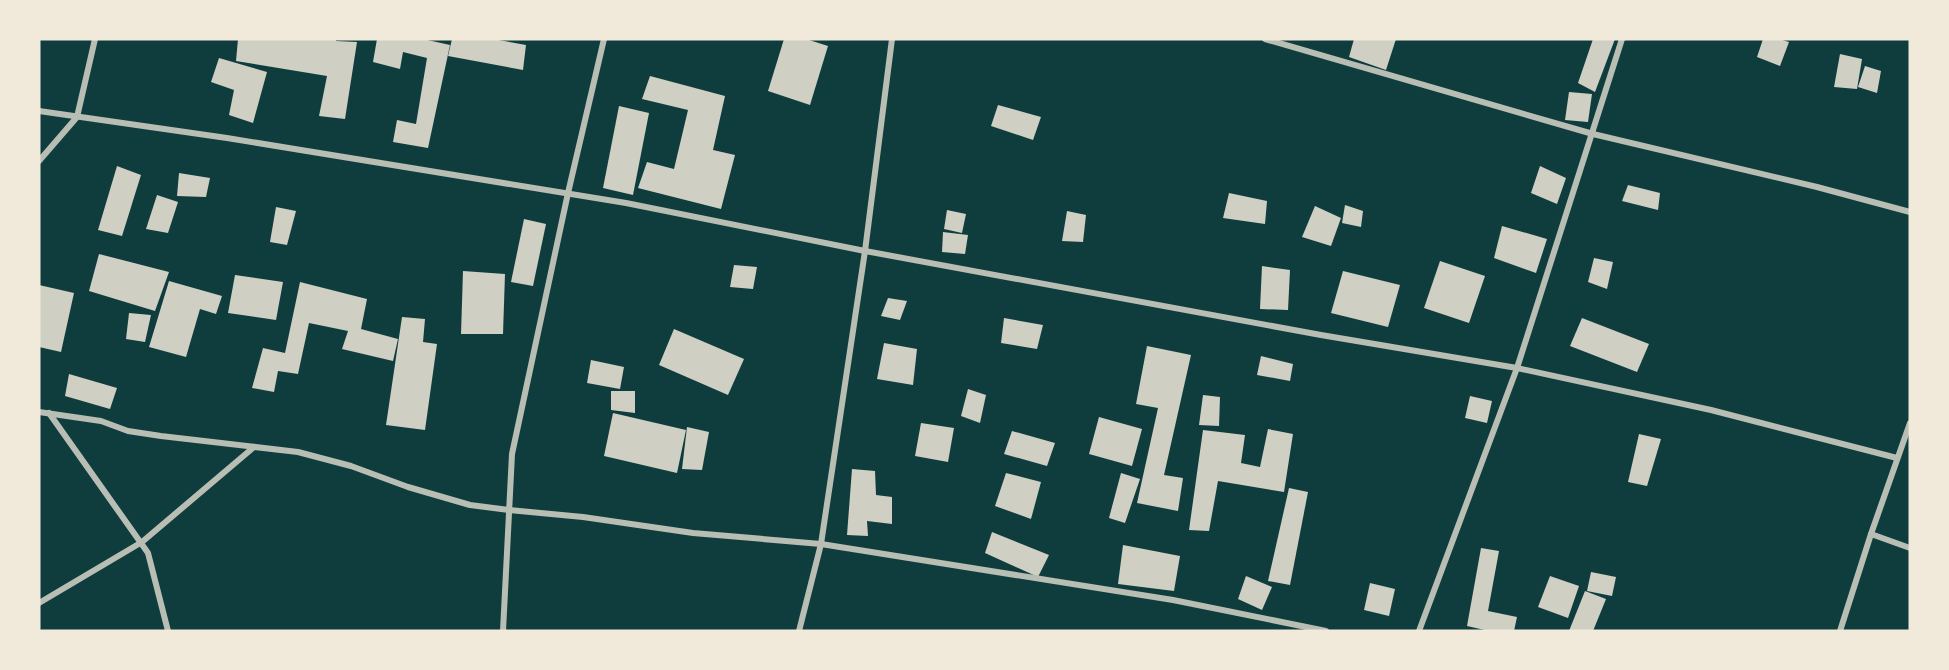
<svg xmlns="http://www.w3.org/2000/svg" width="1949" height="670" viewBox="0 0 1949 670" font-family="'Space Grotesk',sans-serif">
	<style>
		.building { fill: #cfcfc3 }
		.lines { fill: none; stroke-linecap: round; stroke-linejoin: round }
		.minor { stroke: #b8beb3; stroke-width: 6 }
	</style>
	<rect width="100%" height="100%" fill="#0f3d3e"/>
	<g class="building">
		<polygon points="238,39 336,39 336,41 357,42 345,119 319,116 327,76 236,61"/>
		<polygon points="377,39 423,39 450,45 428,148 393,142 397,120 416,124 427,58 403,52 400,69 373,62"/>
		<polygon points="452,39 493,39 526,45 523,70 448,56"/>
		<polygon points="784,39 806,39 828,46 810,105 768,91"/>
		<polygon points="1354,39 1396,39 1386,70 1349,57"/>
		<polygon points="1593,39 1615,39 1595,92 1578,83"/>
		<polygon points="1763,39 1779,39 1789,42 1780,66 1757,57"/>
		<polygon points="1840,54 1862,59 1857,89 1834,87"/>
		<polygon points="219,58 267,72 253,123 229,115 234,90 211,82"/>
		<polygon points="1865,66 1881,71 1877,93 1858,87"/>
		<polygon points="650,76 725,96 713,150 735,155 721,209 638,188 647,162 674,169 688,110 642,99"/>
		<polygon points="1569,92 1592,94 1588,122 1565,120"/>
		<polygon points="998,105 1041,117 1033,140 991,126"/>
		<polygon points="619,106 649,113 633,195 603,188"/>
		<polygon points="117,166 141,175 122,236 98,230"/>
		<polygon points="1540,166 1566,178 1557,204 1531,193"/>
		<polygon points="179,173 210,178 206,197 177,196"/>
		<polygon points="1628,185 1660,193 1658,210 1622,201"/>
		<polygon points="1229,193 1267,201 1265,224 1223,218"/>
		<polygon points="157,195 178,202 168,233 146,229"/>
		<polygon points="1345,205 1363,211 1361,227 1342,223"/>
		<polygon points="1315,206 1341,218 1331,246 1302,237"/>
		<polygon points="276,207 296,211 287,245 270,242"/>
		<polygon points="947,210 966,214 962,233 944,229"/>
		<polygon points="1067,211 1086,215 1083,242 1062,241"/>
		<polygon points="524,219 546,224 533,286 511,282"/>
		<polygon points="1502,226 1547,239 1536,273 1494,258"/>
		<polygon points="943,232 968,235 965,254 942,252"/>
		<polygon points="99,254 169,272 155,311 89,291"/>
		<polygon points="1594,258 1613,262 1607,289 1588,282"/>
		<polygon points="1440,261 1485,276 1469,323 1424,308"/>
		<polygon points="734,265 757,267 753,289 730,287"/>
		<polygon points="1262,266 1290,270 1288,310 1260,309"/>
		<polygon points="463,271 505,274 503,334 461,334"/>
		<polygon points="1343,271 1400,285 1388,327 1331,313"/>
		<polygon points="235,275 283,282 276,320 228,313"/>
		<polygon points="169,281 222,296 216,314 200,309 186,357 149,347"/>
		<polygon points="300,282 367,299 361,329 398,339 393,361 342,349 348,331 309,323 298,374 278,371 274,392 252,388 263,348 285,353"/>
		<polygon points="39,285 74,293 61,352 39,347"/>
		<polygon points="888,298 907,301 900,320 881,316"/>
		<polygon points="129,313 151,315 145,342 126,339"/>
		<polygon points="402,317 425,319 423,342 437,344 425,430 386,425"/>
		<polygon points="1004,318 1043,325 1037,349 1001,343"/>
		<polygon points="1582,318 1649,344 1637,372 1570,346"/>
		<polygon points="674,329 744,359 728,395 659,365"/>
		<polygon points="884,343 917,349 913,385 877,379"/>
		<polygon points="1147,346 1191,355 1164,475 1183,478 1178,511 1137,503 1158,408 1136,404"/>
		<polygon points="1261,356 1293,364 1290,381 1257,375"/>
		<polygon points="591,360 624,367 620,389 587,383"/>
		<polygon points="69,374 117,388 110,409 65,396"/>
		<polygon points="968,389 986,395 980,423 961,416"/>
		<polygon points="611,391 635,391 635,413 611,410"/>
		<polygon points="1203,395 1220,397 1219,426 1199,425"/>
		<polygon points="1470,396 1492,401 1487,423 1465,418"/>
		<polygon points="613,413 686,430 677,473 604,456"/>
		<polygon points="1099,417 1142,429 1132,466 1089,454"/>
		<polygon points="921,423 954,428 948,462 915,456"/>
		<polygon points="687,427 709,432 702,470 682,469"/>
		<polygon points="1268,429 1293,434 1284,492 1218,481 1209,531 1189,530 1203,430 1245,435 1241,463 1260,467"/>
		<polygon points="1012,431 1055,443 1047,466 1004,454"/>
		<polygon points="1639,434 1661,439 1647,486 1628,482"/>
		<polygon points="852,469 875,471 876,495 892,497 892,524 867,521 868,536 847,535"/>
		<polygon points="1006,473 1041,482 1031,519 995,506"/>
		<polygon points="1121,473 1140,479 1125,523 1109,518"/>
		<polygon points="1289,488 1308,492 1290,585 1268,581"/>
		<polygon points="992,532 1049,555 1038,577 985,553"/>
		<polygon points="1123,545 1180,556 1174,591 1118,584"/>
		<polygon points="1481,548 1499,551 1488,611 1517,617 1514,631 1489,631 1467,626"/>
		<polygon points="1591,572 1616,577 1612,596 1587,591"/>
		<polygon points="1246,576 1272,587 1262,610 1238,599"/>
		<polygon points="1550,576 1579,586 1568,618 1538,607"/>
		<polygon points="1370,583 1395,589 1389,616 1364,610"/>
		<polygon points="1585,591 1606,599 1593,631 1569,631"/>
	</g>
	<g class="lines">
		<g class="minor">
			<polyline points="1265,39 1593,134 1817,187 1910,212"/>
			<polyline points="39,111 227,138 626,203 865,251 1321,335 1517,368 1711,410 1897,458"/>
			<polyline points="39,161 77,117 95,39"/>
			<polyline points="39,412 101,421 128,431 161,436 298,452 351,466 408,487 470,505 509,510 583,517 693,533 821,544 1173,600 1326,631"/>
			<polyline points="49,413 148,553 168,631"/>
			<polyline points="1871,534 1910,548"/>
			<polyline points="39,603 142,542 254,447"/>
			<polyline points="503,631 512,454 568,193 604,39"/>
			<polyline points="799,631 821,544 865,251 892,39"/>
			<polyline points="1419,631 1517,368 1622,39"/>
			<polyline points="1840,631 1871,534 1910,423"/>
		</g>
	</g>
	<rect width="1949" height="670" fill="none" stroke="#f1e9da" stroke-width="81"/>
</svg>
